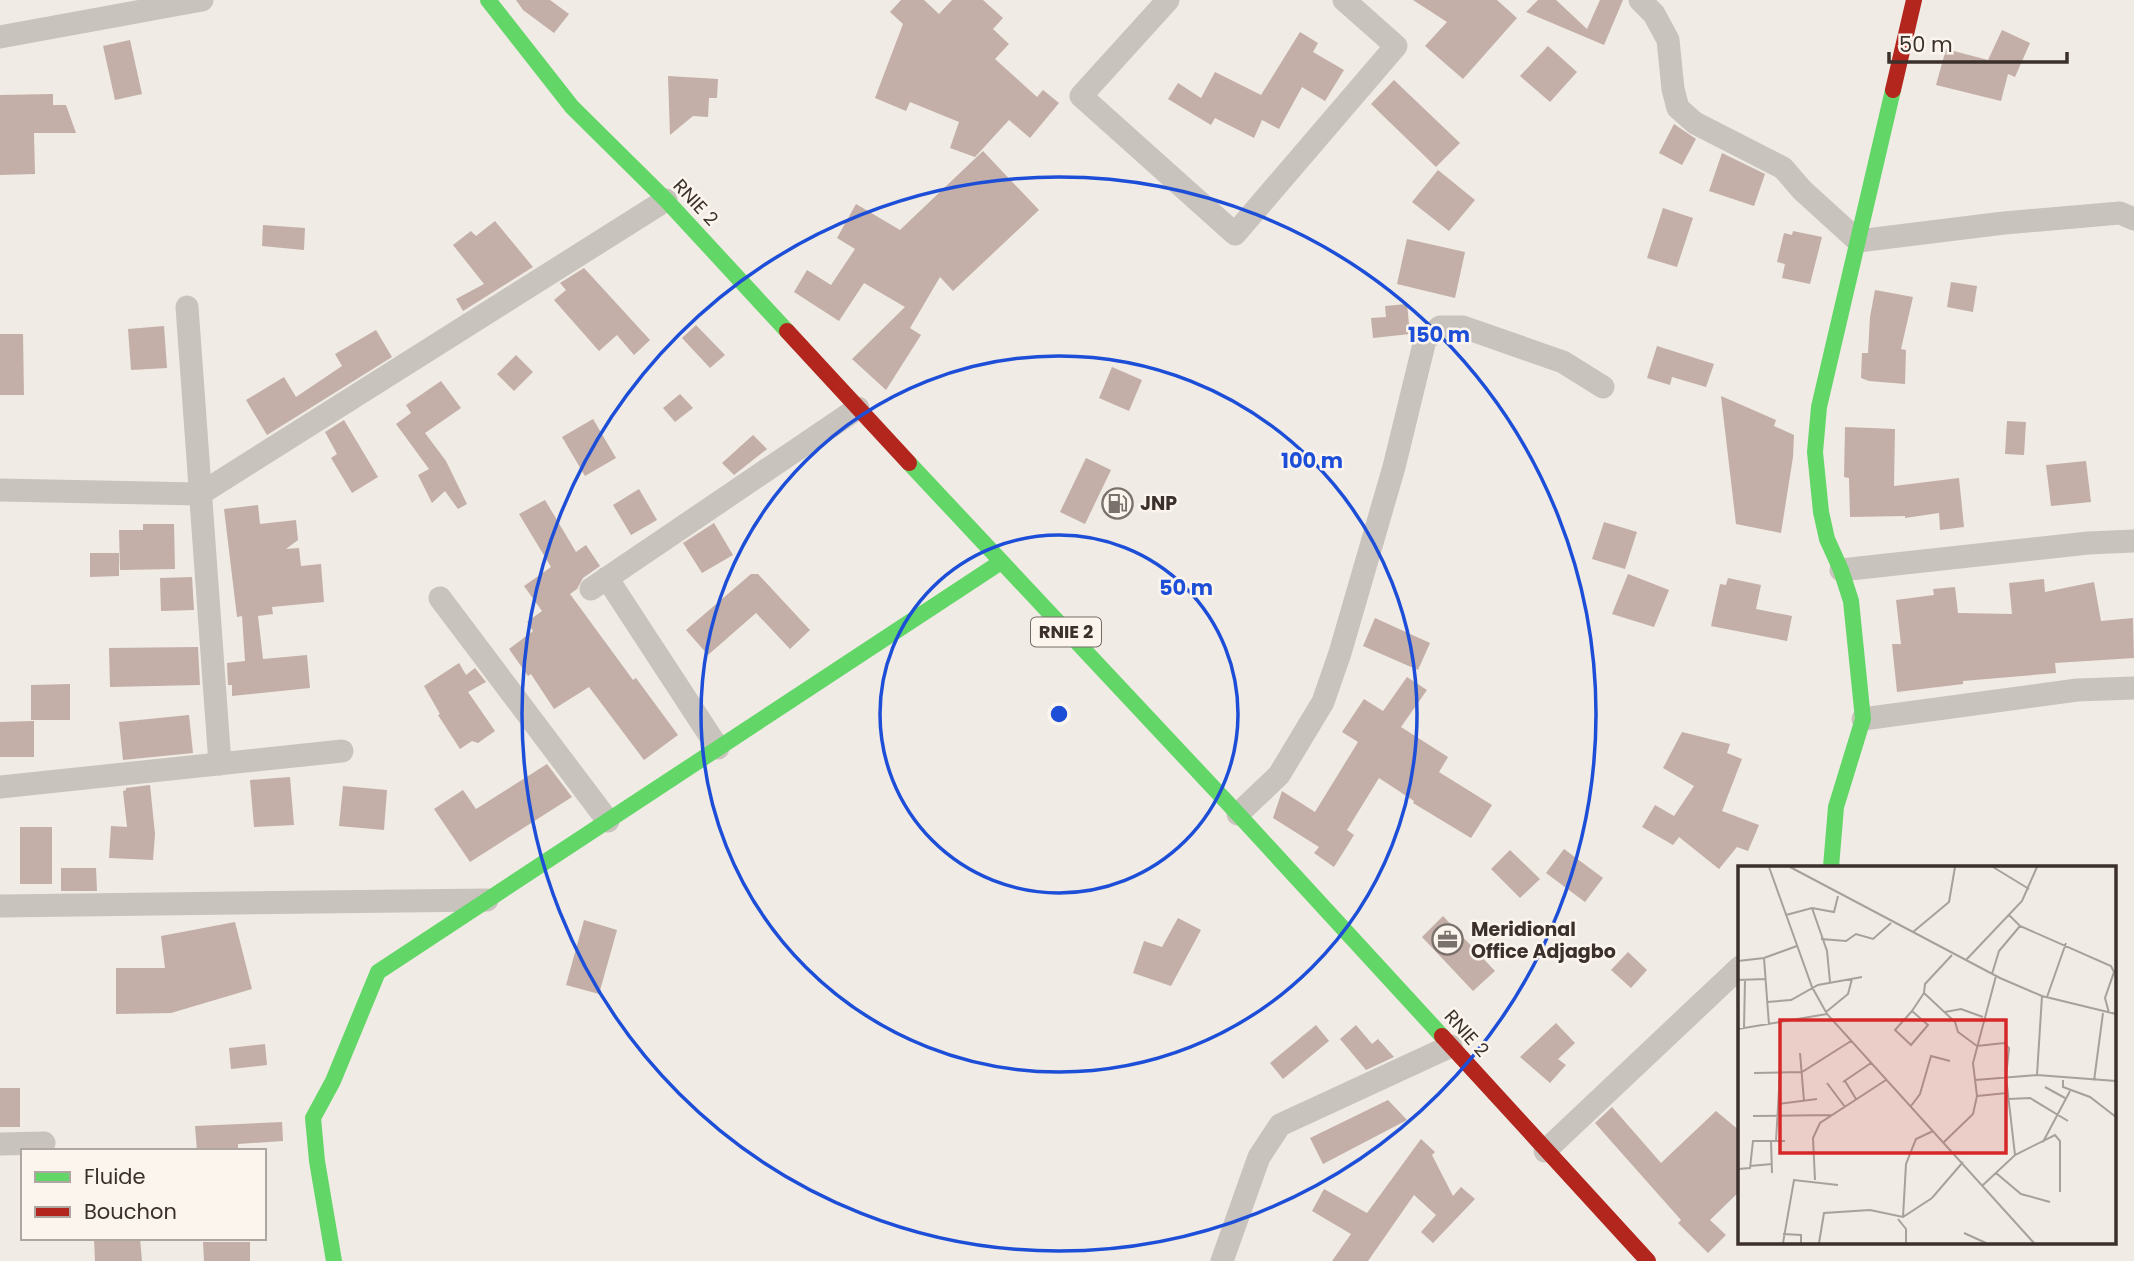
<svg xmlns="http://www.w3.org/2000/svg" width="2134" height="1261" viewBox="0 0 2134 1261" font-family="Poppins,sans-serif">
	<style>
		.building { fill: #c3afa7 }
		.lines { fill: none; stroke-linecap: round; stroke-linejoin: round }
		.street { stroke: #c9c3be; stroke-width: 23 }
		.fast { stroke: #63d668; stroke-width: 16 }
		.jam { stroke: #b3261e; stroke-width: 16 }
		.ring { fill: none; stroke: #1d4ed8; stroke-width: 3.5 }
		.labels { text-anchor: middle; stroke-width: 5; stroke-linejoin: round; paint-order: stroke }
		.shield { fill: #fbf5ee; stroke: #756b66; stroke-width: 2 }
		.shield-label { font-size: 18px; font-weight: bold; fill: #3b302b }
		.street-label { font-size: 19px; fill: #3b302b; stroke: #fbf5ee }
		.poi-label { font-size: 19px; font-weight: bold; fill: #3b302b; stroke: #fbf5ee; text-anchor: start }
		.inset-road { fill: none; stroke: #a8a09b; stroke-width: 2 }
		.view { fill: #d62828; fill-opacity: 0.15; stroke: #d62828; stroke-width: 3.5 }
		.inset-edge { fill: none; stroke: #3b302b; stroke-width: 3.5 }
		.centre { fill: #1d4ed8; stroke: #fbf5ee; stroke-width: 3.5 }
		.ring-label { font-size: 21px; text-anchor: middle; font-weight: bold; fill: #1d4ed8; stroke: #fbf5ee; stroke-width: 5; stroke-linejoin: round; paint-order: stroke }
	</style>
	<rect width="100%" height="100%" fill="#f0ebe5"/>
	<g class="building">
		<polygon points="516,0 550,0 569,14 554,33 523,10"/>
		<polygon points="901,0 924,0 939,14 952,0 983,0 1003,18 993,29 1009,44 995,59 1037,97 1043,90 1059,103 1030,138 1009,120 975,157 950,148 959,122 910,102 906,111 875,98 903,24 890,12"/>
		<polygon points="1413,0 1497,0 1517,18 1463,79 1425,46 1447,22"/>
		<polygon points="1538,0 1556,0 1587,29 1600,0 1623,0 1604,45 1526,12"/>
		<polygon points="2002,30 2030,43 2015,77 2008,74 2001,101 1936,85 1946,49 1988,60"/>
		<polygon points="1300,32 1318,43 1313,52 1344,70 1325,101 1302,87 1279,129 1262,120 1254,138 1215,118 1211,125 1168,99 1178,83 1201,98 1215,72 1261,95"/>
		<polygon points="130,40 142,94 115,100 103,46"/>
		<polygon points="1548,46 1577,72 1550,102 1520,76"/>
		<polygon points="668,76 718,79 717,98 709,98 708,117 693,116 670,135"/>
		<polygon points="1394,80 1460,143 1436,167 1371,104"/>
		<polygon points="53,94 53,105 66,105 76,133 34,133 35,174 0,175 0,95"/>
		<polygon points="1674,124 1696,139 1682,165 1659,153"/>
		<polygon points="983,151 1039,210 953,291 940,277 910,328 921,335 886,390 852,359 905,307 864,283 839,321 794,292 807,270 831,285 855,249 837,238 856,204 900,230"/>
		<polygon points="1722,153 1765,174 1754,206 1709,191"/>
		<polygon points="1438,170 1475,200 1449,231 1412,202"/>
		<polygon points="1663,208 1693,218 1677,267 1647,258"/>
		<polygon points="495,221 533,267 463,311 456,299 484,284 453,245 471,231 476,236"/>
		<polygon points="263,225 305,228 304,250 262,246"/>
		<polygon points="1793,231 1822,237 1810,284 1782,278 1785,264 1777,262 1784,233 1792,235"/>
		<polygon points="1407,239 1465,252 1455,298 1397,284"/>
		<polygon points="584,268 650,340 634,355 617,335 599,351 554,300 566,290 560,283"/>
		<polygon points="1951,282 1977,286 1973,312 1947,307"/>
		<polygon points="1875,290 1913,297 1901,349 1906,350 1905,384 1869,381 1861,378 1862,353 1868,353 1870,317"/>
		<polygon points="1407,304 1410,334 1373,338 1371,318 1386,317 1385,306"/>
		<polygon points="696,325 725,355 710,368 682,338"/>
		<polygon points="164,326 167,368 131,370 128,329"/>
		<polygon points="376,330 392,357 267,435 246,400 284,377 296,397 342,366 335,354"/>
		<polygon points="0,334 23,334 24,395 0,395"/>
		<polygon points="1657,346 1714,364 1706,387 1672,377 1670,385 1647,378"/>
		<polygon points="516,355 533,372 514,391 497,374"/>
		<polygon points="1112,367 1142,380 1129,411 1099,398"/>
		<polygon points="441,381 461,408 425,433 446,461 467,504 458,509 445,491 432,503 418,475 429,469 396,424 411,413 406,405"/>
		<polygon points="680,394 693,408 675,422 663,408"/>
		<polygon points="1721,396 1776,420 1774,426 1794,435 1793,457 1781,533 1736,524"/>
		<polygon points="593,419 616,458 585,476 562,437"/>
		<polygon points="344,420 378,477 352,493 331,458 337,454 325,432"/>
		<polygon points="2007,421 2026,422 2024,455 2005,454"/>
		<polygon points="1845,427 1895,429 1894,486 1959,478 1964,527 1940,530 1939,513 1905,518 1905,516 1850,517 1849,478 1844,477"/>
		<polygon points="753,435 767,449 734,475 722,463"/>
		<polygon points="1086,458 1111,470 1085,524 1060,512"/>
		<polygon points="2086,461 2091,502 2051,506 2046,465"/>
		<polygon points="639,489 657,520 631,535 613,505"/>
		<polygon points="545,500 576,552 586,545 600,566 583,578 577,589 570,594 633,680 636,678 678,735 644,760 589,687 554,709 531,674 528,676 509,649 533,631 527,622 542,611 524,586 551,567 519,514"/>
		<polygon points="258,505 260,524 296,520 298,540 286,549 299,548 301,566 321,564 324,602 272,607 273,614 258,616 263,659 307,655 310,688 232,696 232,685 228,685 227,663 245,661 242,616 237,617 224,509"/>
		<polygon points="1604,522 1637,532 1625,569 1592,559"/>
		<polygon points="714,523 733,555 702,573 683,543"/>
		<polygon points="143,524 174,524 175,569 120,570 119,530 143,530"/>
		<polygon points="90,553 119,553 119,576 90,577"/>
		<polygon points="751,574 758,574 810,630 790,649 756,613 708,655 686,630"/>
		<polygon points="1628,574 1669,590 1654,627 1612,614"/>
		<polygon points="192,577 194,610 161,611 160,578"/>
		<polygon points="1728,578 1761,585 1756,609 1792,616 1787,641 1711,626 1720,584 1726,585"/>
		<polygon points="2044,579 2045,592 2094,582 2101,621 2133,618 2134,658 2055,663 2056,673 1963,681 1963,684 1897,692 1892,644 1901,644 1896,600 1934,595 1933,589 1955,587 1958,613 2012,614 2009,583"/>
		<polygon points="1375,618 1430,643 1418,670 1363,646"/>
		<polygon points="198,647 200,685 110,687 109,648"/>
		<polygon points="459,663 466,675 475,668 486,682 468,692 495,731 478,743 472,741 460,749 438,715 440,714 424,686"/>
		<polygon points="1407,677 1427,690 1401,727 1448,757 1439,772 1492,805 1471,838 1413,803 1414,801 1379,778 1347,830 1354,835 1334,867 1314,853 1319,847 1273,818 1282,791 1315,812 1358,742 1342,732 1364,699 1383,711"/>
		<polygon points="70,684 70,720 31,720 31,685"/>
		<polygon points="189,715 193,753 123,760 119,722"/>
		<polygon points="34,721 34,757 0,757 0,722"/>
		<polygon points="1682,732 1730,744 1727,753 1742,759 1722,811 1759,825 1748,851 1737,847 1719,869 1679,837 1673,845 1642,827 1655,805 1674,816 1694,786 1663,768"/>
		<polygon points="547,764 572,797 470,862 434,809 463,790 476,809"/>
		<polygon points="290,777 294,825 254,827 250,780"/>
		<polygon points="150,785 155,834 153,860 109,858 111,826 127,827 123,791 126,790 126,788"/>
		<polygon points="343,786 387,790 384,830 339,826"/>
		<rect x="20" y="827" width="32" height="57"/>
		<polygon points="1564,849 1603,878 1585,902 1546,873"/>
		<polygon points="1510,850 1540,879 1520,898 1491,869"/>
		<polygon points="61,868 96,868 97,891 61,891"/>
		<polygon points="1443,916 1495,971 1473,991 1422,937"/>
		<polygon points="1178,918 1201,930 1171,986 1133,973 1144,941 1162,947"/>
		<polygon points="584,920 617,930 599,994 566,985"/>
		<polygon points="235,922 252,989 171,1013 116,1014 116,968 165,968 161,936"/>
		<polygon points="1628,952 1647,970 1631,988 1611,970"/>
		<polygon points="1556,1023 1575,1043 1558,1059 1566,1065 1550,1083 1520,1057"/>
		<polygon points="1316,1025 1329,1041 1283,1079 1270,1063"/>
		<polygon points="1356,1025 1372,1044 1378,1039 1394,1057 1366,1070 1340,1039"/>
		<polygon points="265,1044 267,1065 231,1069 229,1048"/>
		<rect x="0" y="1088" width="20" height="39"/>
		<polygon points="1388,1100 1407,1120 1323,1164 1310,1138"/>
		<polygon points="1612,1107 1661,1163 1716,1111 1740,1131 1740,1191 1710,1220 1726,1235 1708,1253 1678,1223 1681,1220 1595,1123"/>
		<polygon points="282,1122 283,1141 238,1144 238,1151 197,1151 195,1126"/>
		<polygon points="1421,1139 1435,1152 1432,1155 1453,1196 1461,1187 1475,1199 1433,1243 1421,1232 1436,1215 1414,1195 1368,1261 1332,1261 1351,1234 1312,1211 1324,1189 1367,1213"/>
		<polygon points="94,1238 140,1238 142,1261 95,1261"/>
		<polygon points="203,1242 250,1242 250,1261 204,1261"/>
	</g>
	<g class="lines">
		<g class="street">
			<polyline points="1168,0 1081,96 1235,234 1396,46 1344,0"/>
			<polyline points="1640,0 1654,14 1668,40 1673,89 1678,108 1695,123 1783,168 1802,190 1858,241 2004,223 2120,213 2134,219"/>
			<polyline points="0,37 202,0"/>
			<polyline points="187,307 220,764"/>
			<polyline points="0,490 200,494 666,200"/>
			<polyline points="1841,570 2088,543 2134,541"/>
			<polyline points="607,578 718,748"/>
			<polyline points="591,589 858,408"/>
			<polyline points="440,598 608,821"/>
			<polyline points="1863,719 2077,690 2134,688"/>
			<polyline points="0,787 342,751"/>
			<polyline points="1238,814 1279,775 1323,702 1340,653 1394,467 1425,340 1440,327 1463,327 1563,362 1603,387"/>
			<polyline points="0,906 487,900"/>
			<polyline points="0,1144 44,1143"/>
			<polyline points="1545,1151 1740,967"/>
			<polyline points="1222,1261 1259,1157 1280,1125 1451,1046"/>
		</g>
		<g class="fast">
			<polyline points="488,0 572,107 666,200 787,331"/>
			<polyline points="909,463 1238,814 1442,1036"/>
			<polyline points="1831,867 1836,807 1863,719 1851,601 1841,570 1827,539 1821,512 1815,452 1819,407 1893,90"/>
			<polyline points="334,1261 317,1161 313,1118 333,1081 378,972 1001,562"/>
		</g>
		<g class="jam">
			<polyline points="1893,90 1914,0"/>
			<polyline points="787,331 909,463"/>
			<polyline points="1442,1036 1648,1261"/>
		</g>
	</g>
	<g class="ring">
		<circle cx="1059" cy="714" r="179"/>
		<circle cx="1059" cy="714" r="358"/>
		<circle cx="1059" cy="714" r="537"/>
	</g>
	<defs>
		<symbol id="fuel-ring" viewBox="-11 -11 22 22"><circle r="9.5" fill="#fbf5ee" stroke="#7a716c" stroke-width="1.5"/><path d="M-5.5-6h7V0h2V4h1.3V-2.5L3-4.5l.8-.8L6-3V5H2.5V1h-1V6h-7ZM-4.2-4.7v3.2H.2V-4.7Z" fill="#7a716c"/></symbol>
		<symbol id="office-ring" viewBox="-11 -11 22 22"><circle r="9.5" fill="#fbf5ee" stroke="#7a716c" stroke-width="1.5"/><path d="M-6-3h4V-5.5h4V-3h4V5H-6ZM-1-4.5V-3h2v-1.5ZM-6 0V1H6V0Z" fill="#7a716c"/></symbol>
	</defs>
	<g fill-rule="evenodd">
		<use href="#fuel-ring" x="1100" y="486" width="35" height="35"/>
		<use href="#office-ring" x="1430" y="922" width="35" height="35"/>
	</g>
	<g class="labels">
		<rect class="shield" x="1031" y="617.5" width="70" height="29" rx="5"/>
		<g class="shield-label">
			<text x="1066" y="638">RNIE 2</text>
		</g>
		<g class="street-label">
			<text transform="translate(696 202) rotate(47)" y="7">RNIE 2</text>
			<text transform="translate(1467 1033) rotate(48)" y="7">RNIE 2</text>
		</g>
		<g class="poi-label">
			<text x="1140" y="510">JNP</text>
			<text x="1471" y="936">Meridional<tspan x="1471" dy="22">Office Adjagbo</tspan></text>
		</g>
	</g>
	<g transform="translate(1738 866)">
		<rect width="378" height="378" fill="#f0ebe5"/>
		<path class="inset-road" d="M31,1L74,121L89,148L296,377M52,1L262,112L304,130L378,148M255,1L291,23M74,42L89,85L92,116M48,49L74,42L96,46L100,30M271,49L282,60L373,100L376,106L367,132L371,147M175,66L211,36L217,1M83,73L108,75L118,68L135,73L153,57M26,92L31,159M228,94L284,35L299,1M0,95L26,92L59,80M254,108L261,85L282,60M0,114L27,113M186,127L217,156L220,166L239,180M309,131L328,77M29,136L53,134L80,119L124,111M174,145L190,159L173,179L157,164ZM174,145L186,127L187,118L214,89M88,146L110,128L114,113M207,146L223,143L245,151M6,162L7,114M0,163L89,148M239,180L266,177L271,182L268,211L277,289M62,187L66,235M16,207L64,206L113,175M299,209L304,130M237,214L299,209L378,215M325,214V221L352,231L378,251M107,215L118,233M356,215L365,147M105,216L133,197M89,217L107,241M307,221L327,232M239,230L269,227M271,233L292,232L330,255M40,238L79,233M173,240L182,228L193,190L212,195M15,250L94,249M33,275L34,307M38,275L42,206M206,276L235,248L239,230L235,197L258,110M305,276L332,225M12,300L34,298M0,303L12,302L15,275H47M258,307L283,328L312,336M77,314L75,272L82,257L148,214M245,319L277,289L317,269L322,275V326M165,351L168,298L178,273L195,265M160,353L168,363V377M226,367L248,377M45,368L63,369V377M45,377L56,314L100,319M81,377L86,347L132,344L165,351L194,332L225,296"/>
		<path class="view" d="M42,154H268V287H42Z"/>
		<rect width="378" height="378" class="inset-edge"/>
	</g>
	<circle cx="1059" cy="714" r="10" class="centre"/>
	<g class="ring-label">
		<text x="1439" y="342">150 m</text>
		<text x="1312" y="468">100 m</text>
		<text x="1186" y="595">50 m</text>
	</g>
	<rect x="21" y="1149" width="245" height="91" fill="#fbf5ee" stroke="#aea6a0" stroke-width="2"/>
	<rect x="35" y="1172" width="35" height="10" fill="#63d668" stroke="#aea6a0" stroke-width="2"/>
	<text x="84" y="1184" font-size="21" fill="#3b302b">Fluide</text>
	<rect x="35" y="1207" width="35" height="10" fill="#b3261e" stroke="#aea6a0" stroke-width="2"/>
	<text x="84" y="1219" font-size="21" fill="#3b302b">Bouchon</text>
	<path d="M1889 52v10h178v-10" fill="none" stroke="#3b302b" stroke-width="3.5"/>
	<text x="1899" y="52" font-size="21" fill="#3b302b" stroke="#fbf5ee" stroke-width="5" paint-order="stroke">50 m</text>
</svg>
